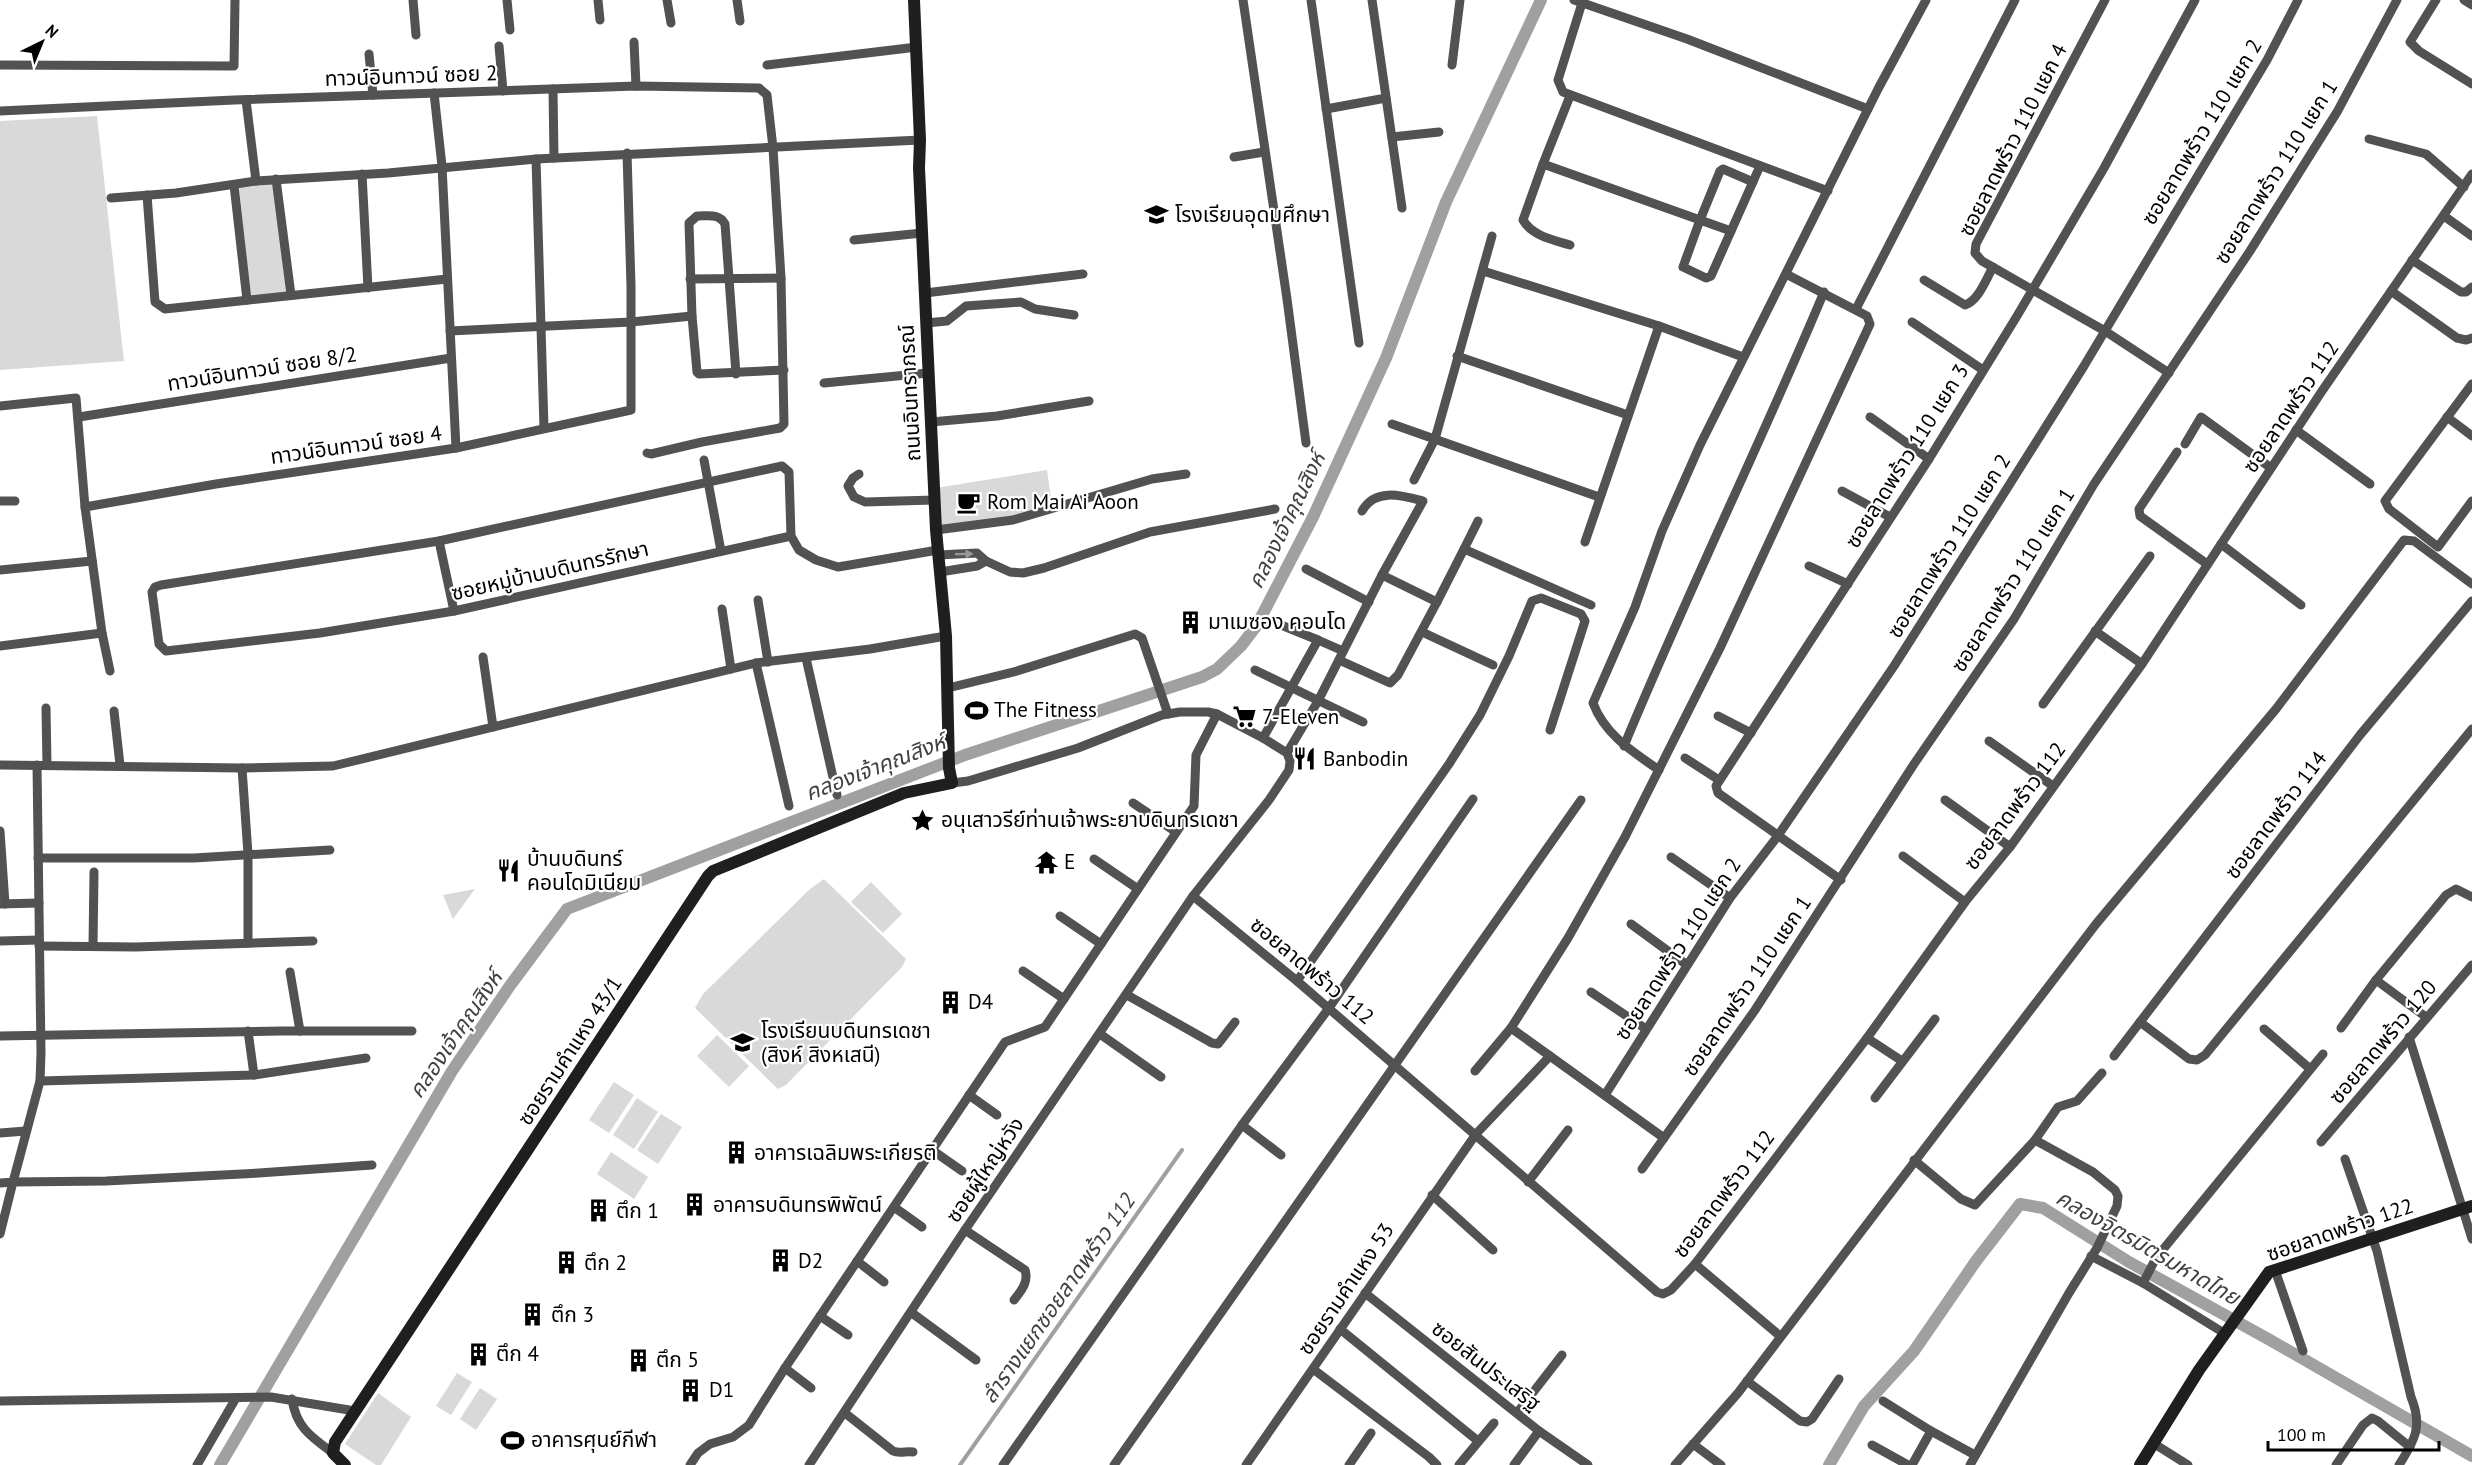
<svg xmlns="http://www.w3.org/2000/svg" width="2472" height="1465" viewBox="0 0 2472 1465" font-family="'PT Sans','Noto Sans Thai',sans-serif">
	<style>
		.green { fill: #d9d9d9 }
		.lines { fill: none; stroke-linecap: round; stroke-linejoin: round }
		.stream { stroke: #a0a0a0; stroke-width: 4 }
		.canal { stroke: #a0a0a0; stroke-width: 12 }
		.street { stroke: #525252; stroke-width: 9 }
		.secondary { stroke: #1f1f1f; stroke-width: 12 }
		.oneway { fill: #979797 }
		.labels { text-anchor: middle; stroke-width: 4.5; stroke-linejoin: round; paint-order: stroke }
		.street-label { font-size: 21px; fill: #000; stroke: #fff }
		.poi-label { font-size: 21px; fill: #000; stroke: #fff; text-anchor: start }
		.water-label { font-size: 22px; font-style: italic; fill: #414141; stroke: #fff }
	</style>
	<rect width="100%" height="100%" fill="#fff"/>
	<g class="green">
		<polygon points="97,116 124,361 0,370 0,121"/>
		<polygon points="274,181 286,294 250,298 239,185"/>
		<polygon points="1047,470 1053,513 936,530 936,488"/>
		<polygon points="824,879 906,959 902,967 786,1085 778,1089 695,1008 703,994 810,889"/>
		<polygon points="871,882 902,914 883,933 851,902"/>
		<polygon points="475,889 453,919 443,895"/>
		<polygon points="717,1035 749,1066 729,1087 697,1056"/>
		<polygon points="614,1082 634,1095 609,1133 589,1120"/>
		<polygon points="637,1098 658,1112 634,1149 613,1135"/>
		<polygon points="661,1114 682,1127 658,1164 637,1150"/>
		<polygon points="611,1152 648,1177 634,1199 597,1174"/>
		<polygon points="457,1373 472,1382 451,1415 436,1406"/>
		<polygon points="480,1388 497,1399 476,1430 460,1419"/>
		<polygon points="378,1393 411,1417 381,1465 376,1465 345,1444"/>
	</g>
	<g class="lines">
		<polyline class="stream" points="960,1465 1182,1150"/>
		<g class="canal">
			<polyline points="220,1465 452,1071 509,987 567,909 965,755 1202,677 1217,669 1241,646 1257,625 1313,517 1386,358 1446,202 1541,0"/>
			<polyline points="1829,1465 1864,1406 1914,1351 1976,1261 2020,1204 2043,1208 2129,1262 2270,1340 2472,1456"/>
		</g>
		<g class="street">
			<polyline points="413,0 416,35"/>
			<polyline points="507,0 510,30"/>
			<polyline points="598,0 600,20"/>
			<polyline points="667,0 671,23"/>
			<polyline points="737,0 740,21"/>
			<polyline points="1243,0 1287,299 1306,443"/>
			<polyline points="1311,0 1359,343"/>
			<polyline points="1372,0 1402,208"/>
			<polyline points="1574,0 1687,39 1868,109"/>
			<polyline points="2105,0 1976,244 1975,253 1982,261 2105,331 2169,373"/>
			<polyline points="2436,0 2410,42 2419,51 2472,84"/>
			<polyline points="2464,0 2472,5"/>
			<polyline points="1582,3 1558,80 1563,92 1828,191"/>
			<polyline points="634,42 636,86"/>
			<polyline points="499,46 503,91"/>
			<polyline points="369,54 373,95"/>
			<polyline points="0,65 234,66 235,0"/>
			<polyline points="767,65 917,47"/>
			<polyline points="1452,65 1460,0"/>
			<polyline points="553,89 554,158"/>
			<polyline points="434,93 442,166 456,448"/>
			<polyline points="246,100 256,181"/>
			<polyline points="1326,109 1386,98"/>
			<polyline points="0,111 234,100 636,86 759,88 767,95 773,148 781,278 784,424 780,428 702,442 651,454 647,453"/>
			<polyline points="1392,137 1439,132"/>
			<polyline points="2369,139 2426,154 2464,187"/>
			<polyline points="1234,157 1264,152"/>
			<polyline points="536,159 544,428"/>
			<polyline points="1543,164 1570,96"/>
			<polyline points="362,174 368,288"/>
			<polyline points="276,179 291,295"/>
			<polyline points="234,185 247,300"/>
			<polyline points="147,195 155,302 165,309 447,279"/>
			<polyline points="111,198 176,193 256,181 388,173 536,159 920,140"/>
			<polyline points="2444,216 2472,236"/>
			<polyline points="1731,231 1700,220 1720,171 1723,169 1753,182"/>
			<polyline points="854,240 922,233"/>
			<path d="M1570,245C1554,240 1532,236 1523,220L1543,164L1700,220L1683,267L1706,278L1711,276L1760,166"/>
			<polyline points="2412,260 2461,292 2466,292 2472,287"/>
			<polyline points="1483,271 1659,326 1743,357"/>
			<polyline points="690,279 781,278"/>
			<path d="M1924,280L1965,305C1979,300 1986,279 1993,267"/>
			<polyline points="2391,291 2457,338 2466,340 2472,338"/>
			<polyline points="925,293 1083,274"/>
			<polyline points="1856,309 2015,0"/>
			<path d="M692,316L689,223L697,216C708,216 719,213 725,224L736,374"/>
			<polyline points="1912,322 1983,370"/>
			<polyline points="926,323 947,321 966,306 1021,302 1035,309 1074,315"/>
			<polyline points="450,331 631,322 692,316 697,372 699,374 784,370"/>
			<polyline points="1457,356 1628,415"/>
			<polyline points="824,383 928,373"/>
			<polyline points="2472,384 2385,501 2389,509 2438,547 2472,501"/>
			<polyline points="0,406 76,398 85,507 102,633 110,671"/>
			<polyline points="79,417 451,358"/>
			<polyline points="1870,417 1929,459"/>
			<polyline points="2447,417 2472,436"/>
			<polyline points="931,422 997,416 1089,401"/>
			<polyline points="1392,424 1599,497"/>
			<polyline points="2296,430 2370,484"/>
			<polyline points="2185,444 2201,417 2271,468"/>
			<polyline points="2177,452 2139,509 2140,516 2207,564"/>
			<polyline points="704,460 721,551"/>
			<polyline points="859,474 853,478 848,486 854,497 865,502 934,500"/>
			<polyline points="1414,480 1435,439 1492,236"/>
			<polyline points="1842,491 1890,517"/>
			<polyline points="0,501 15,501"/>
			<polyline points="85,507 216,484 456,448 631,410 631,286 627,153"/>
			<path d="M1362,511C1375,488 1400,495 1423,501L1382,575"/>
			<polyline points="936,530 1013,520 1152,479 1186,474"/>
			<polyline points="791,536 789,472 782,466 439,541 161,585 155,587 152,592 159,644 166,651 320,633 454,611 791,536 799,550 816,560 838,567 938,550"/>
			<polyline points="439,541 454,611"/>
			<polyline points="1585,542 1659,326"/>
			<polyline points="2221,544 2301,605"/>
			<polyline points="1464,549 1478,521"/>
			<polyline points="938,555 977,553 986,561 1010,572 1023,573 1044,568 1150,532 1275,509"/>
			<polyline points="1809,566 1848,584"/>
			<polyline points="1306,569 1369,602"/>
			<polyline points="0,570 92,561"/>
			<polyline points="940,572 977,566 986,561"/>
			<polyline points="758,600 768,662"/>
			<polyline points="722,609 731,669"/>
			<polyline points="1281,625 1318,640"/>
			<polyline points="2095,631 2142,664"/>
			<polyline points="1422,632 1493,665"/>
			<polyline points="0,646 102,633"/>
			<polyline points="483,657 493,727"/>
			<polyline points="806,658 837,795"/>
			<polyline points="1339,660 1390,683 1398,675 1437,602"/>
			<polyline points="756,663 789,806"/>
			<polyline points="1255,670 1363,722"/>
			<polyline points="948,688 1017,671 1135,634 1142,638 1168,714"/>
			<polyline points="2043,704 2150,556"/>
			<polyline points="46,708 47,765"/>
			<polyline points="114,711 120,765"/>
			<polyline points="1718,716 1751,733"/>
			<polyline points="1263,738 1318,640 1343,651"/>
			<polyline points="1989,741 2053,786"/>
			<path d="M1624,746C1687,593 1760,445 1824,292"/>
			<polyline points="1287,753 1318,701 1382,575 1437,602 1464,549 1591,605"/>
			<polyline points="1685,758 1719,780"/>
			<polyline points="0,765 242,768 333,766 756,663 870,649 946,636"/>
			<polyline points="242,768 248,854 248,943"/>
			<path d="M1659,770C1633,752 1605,735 1593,703L1635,607L1662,531L1700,445L1878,89L1926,0"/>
			<polyline points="1945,800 2010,847"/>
			<polyline points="1133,803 1176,832"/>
			<polyline points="0,831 5,904"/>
			<polyline points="1903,856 1965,902"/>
			<polyline points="1671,857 1730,898"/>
			<polyline points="38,858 194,858 330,850"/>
			<polyline points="1094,859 1138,889"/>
			<polyline points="1841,880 1718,793 1716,786 1929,459 2017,316 2104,168 2195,0"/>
			<polyline points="1193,896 1297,981 1657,1292 1663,1294 1671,1290 1695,1264 1867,1038 1965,902 2010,847 2142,664 2322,391 2472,174"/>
			<polyline points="0,904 39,903"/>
			<polyline points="1060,916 1101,944"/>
			<polyline points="1631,924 1687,965"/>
			<polyline points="0,941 39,940"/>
			<polyline points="39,946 136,947 313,941"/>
			<polyline points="93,946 94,872"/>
			<polyline points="1023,971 1064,999"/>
			<polyline points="290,972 300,1031"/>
			<polyline points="2376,980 2426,1017"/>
			<polyline points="1297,981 1449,764 1480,715 1509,656 1532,601 1541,598 1581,614 1585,621 1550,730"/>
			<polyline points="1591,992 1646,1029"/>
			<polyline points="1127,995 1212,1043 1218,1044 1235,1022"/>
			<polyline points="2140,1022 2189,1059 2197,1060 2205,1055 2472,729"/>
			<polyline points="1511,1028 1664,1138"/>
			<polyline points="2341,1028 2376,980 2446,895 2456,889 2472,897"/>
			<polyline points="2264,1029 2309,1068"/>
			<polyline points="248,1031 254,1075"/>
			<polyline points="1100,1034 1161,1077"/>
			<polyline points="0,1036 282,1031 412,1031"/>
			<polyline points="2409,1037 2472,1239"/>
			<polyline points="1867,1038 1902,1061"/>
			<polyline points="2114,1056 2360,735 2472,601"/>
			<polyline points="1475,1071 1511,1028 1568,938 1625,837 1720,648 1870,324 1867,316 1786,274"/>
			<polyline points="40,1081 254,1075 366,1058"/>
			<polyline points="969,1095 997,1115"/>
			<polyline points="1605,1095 1730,898 1777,837 1894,666 2001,498 2084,366 2267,60 2298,0"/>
			<polyline points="1875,1098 1935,1019"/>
			<polyline points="1242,1125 1281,1155"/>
			<polyline points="0,1133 26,1131"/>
			<polyline points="2035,1140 2058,1107 2077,1101 2102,1073"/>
			<polyline points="2321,1142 2472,965"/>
			<polyline points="932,1150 962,1171"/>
			<path d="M2345,1159L2377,1251L2411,1397C2423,1426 2415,1440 2399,1465"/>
			<polyline points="1914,1160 1961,1199 1975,1205 2035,1140 2093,1172 2115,1190 2118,1196 2117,1206 2097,1248 2069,1293 1970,1465"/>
			<polyline points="1642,1169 1755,1010 1914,764 2014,619 2094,484 2250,251 2337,112 2397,0"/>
			<polyline points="1528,1182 1568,1130"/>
			<polyline points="0,1183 13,1182 40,1081 41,1053 37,765"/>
			<polyline points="1432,1195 1493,1250"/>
			<polyline points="894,1207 922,1227"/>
			<path d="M965,1230L1025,1270C1029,1282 1021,1291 1014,1300"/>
			<polyline points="0,1234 13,1182 106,1181 259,1173 372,1165"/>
			<polyline points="2091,1256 2143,1283 2224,1333"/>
			<polyline points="857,1261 884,1282"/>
			<polyline points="1695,1264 1780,1336"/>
			<polyline points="2275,1270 2303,1351"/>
			<polyline points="2143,1283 2156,1258 2323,1054"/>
			<polyline points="1365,1293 1539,1431 1588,1465"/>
			<polyline points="912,1313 976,1360"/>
			<polyline points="820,1316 848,1335"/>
			<polyline points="1340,1329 1478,1441"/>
			<polyline points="785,1368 811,1388"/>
			<polyline points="1313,1369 1429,1457 1437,1465"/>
			<polyline points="1747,1381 1800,1421 1807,1422 1812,1419 1839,1379"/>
			<path d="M292,1399C296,1427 311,1437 333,1453"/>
			<polyline points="0,1401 271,1397 355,1411"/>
			<polyline points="1883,1401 1931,1431 1975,1455"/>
			<path d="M845,1413L893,1451C899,1454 906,1451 913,1452"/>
			<polyline points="1517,1413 1562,1355"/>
			<polyline points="2153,1443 2188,1465"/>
			<polyline points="1693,1444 1721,1465"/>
			<polyline points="1872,1445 1908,1465"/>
			<polyline points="197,1465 236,1398"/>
			<polyline points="690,1465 698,1453 710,1444 733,1437 749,1425 785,1368 1005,1042 1045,1027 1194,806 1196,755 1217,714"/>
			<polyline points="809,1465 965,1230 1193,896 1269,800 1289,770 1290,761 1287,753 1263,738 1217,714 1208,712 1180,712 1162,715 1078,748 968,781 952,783"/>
			<polyline points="1003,1465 1242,1125 1329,1008 1473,799"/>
			<polyline points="1114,1465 1581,800"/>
			<polyline points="1246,1465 1476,1134 1550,1056"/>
			<polyline points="1349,1465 1371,1433"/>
			<polyline points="1459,1465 1494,1423"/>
			<polyline points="1514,1465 1539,1431"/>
			<polyline points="1675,1465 1738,1393 2096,924 2276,709 2404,540 2414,541 2472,584"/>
			<polyline points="1912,1465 1931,1431"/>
			<polyline points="2336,1465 2363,1425 2372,1418 2378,1421 2410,1447"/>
		</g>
		<g class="secondary">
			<polyline points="345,1465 333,1453 335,1442 708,876 713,871 904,793 952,783 949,768 946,636 936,530 919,168 920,140 914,0"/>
			<polyline points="2140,1465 2199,1370 2269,1272 2472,1206"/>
		</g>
	</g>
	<defs><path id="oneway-solid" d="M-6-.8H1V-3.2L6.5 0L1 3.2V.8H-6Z" transform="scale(1.5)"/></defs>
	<use class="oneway" href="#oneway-solid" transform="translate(964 554) rotate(-1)"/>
	<defs>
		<symbol id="school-bare" viewBox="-9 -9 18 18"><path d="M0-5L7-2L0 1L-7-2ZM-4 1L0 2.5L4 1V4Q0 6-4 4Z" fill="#000" stroke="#fff" stroke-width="2.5" paint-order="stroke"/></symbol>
		<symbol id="cafe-bare" viewBox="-9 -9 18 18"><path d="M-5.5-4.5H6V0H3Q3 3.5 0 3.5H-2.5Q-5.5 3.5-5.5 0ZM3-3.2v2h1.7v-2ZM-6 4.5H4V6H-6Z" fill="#000" stroke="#fff" stroke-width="2.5" paint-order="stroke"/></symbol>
		<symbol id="building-bare" viewBox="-9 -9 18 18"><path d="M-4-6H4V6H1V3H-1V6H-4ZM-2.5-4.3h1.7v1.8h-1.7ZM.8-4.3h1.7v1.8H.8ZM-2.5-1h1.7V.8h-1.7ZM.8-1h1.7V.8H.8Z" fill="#000" stroke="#fff" stroke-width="2.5" paint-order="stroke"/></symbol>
		<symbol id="stadium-bare" viewBox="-9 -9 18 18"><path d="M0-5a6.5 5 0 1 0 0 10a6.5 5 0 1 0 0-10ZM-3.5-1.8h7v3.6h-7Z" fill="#000" stroke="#fff" stroke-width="2.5" paint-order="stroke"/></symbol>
		<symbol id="supermarket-bare" viewBox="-9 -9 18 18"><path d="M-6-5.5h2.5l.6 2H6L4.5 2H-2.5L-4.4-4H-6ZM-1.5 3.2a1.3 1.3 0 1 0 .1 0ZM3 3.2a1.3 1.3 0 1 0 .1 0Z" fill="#000" stroke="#fff" stroke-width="2.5" paint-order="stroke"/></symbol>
		<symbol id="restaurant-bare" viewBox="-9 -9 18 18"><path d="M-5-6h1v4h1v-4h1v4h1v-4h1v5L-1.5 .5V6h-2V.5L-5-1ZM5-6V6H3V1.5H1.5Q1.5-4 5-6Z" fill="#000" stroke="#fff" stroke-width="2.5" paint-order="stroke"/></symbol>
		<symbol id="sight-bare" viewBox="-9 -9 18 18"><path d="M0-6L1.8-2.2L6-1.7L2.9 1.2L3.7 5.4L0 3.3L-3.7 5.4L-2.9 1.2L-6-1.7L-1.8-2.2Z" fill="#000" stroke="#fff" stroke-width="2.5" paint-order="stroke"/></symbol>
		<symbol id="temple-bare" viewBox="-9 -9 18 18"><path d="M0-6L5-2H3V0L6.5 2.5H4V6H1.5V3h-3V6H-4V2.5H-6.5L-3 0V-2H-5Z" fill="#000" stroke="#fff" stroke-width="2.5" paint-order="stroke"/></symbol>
	</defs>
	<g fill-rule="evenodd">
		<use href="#school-bare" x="1140" y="198" width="33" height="33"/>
		<use href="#cafe-bare" x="952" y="486" width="33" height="33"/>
		<use href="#building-bare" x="1174" y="606" width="33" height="33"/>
		<use href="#stadium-bare" x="960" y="694" width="33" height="33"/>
		<use href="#supermarket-bare" x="1228" y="700" width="33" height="33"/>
		<use href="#restaurant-bare" x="1288" y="742" width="33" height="33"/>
		<use href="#sight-bare" x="906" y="804" width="33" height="33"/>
		<use href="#temple-bare" x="1030" y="846" width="33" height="33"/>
		<use href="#restaurant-bare" x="492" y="854" width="33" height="33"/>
		<use href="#building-bare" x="934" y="986" width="33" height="33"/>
		<use href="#school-bare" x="726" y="1026" width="33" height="33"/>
		<use href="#building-bare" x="720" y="1136" width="33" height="33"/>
		<use href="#building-bare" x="678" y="1188" width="33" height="33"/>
		<use href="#building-bare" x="582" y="1194" width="33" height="33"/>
		<use href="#building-bare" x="764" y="1244" width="33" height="33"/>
		<use href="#building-bare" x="550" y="1246" width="33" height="33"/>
		<use href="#building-bare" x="516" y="1298" width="33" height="33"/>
		<use href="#building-bare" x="462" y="1338" width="33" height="33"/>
		<use href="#building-bare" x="622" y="1344" width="33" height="33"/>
		<use href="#building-bare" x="674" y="1374" width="33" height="33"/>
		<use href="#stadium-bare" x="496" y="1424" width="33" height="33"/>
	</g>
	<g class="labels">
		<g class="street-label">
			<text transform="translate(411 76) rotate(-2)" y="7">ทาวน์อินทาวน์ ซอย 2</text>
			<text transform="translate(2202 132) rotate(-59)" y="7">ซอยลาดพร้าว 110 แยก 2</text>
			<text transform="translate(2013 140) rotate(-63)" y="7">ซอยลาดพร้าว 110 แยก 4</text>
			<text transform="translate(2276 172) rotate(-58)" y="7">ซอยลาดพร้าว 110 แยก 1</text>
			<text transform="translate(262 369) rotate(-9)" y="7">ทาวน์อินทาวน์ ซอย 8/2</text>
			<text transform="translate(910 393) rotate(-93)" y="7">ถนนอินทราภรณ์</text>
			<text transform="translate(2291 407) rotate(-56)" y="7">ซอยลาดพร้าว 112</text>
			<text transform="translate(356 445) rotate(-8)" y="7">ทาวน์อินทาวน์ ซอย 4</text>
			<text transform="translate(1907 456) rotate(-58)" y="7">ซอยลาดพร้าว 110 แยก 3</text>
			<text transform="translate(1949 546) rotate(-58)" y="7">ซอยลาดพร้าว 110 แยก 2</text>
			<text transform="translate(550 571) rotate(-13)" y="7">ซอยหมู่บ้านบดินทรรักษา</text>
			<text transform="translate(2013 580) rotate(-58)" y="7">ซอยลาดพร้าว 110 แยก 1</text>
			<text transform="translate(2015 806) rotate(-53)" y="7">ซอยลาดพร้าว 112</text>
			<text transform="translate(2276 815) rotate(-53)" y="7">ซอยลาดพร้าว 114</text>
			<text transform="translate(1678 949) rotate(-57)" y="7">ซอยลาดพร้าว 110 แยก 2</text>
			<text transform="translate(1312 971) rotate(40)" y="7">ซอยลาดพร้าว 112</text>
			<text transform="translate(1747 986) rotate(-56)" y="7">ซอยลาดพร้าว 110 แยก 1</text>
			<text transform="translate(2383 1042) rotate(-50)" y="7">ซอยลาดพร้าว 120</text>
			<text transform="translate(570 1051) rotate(-57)" y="7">ซอยรามคำแหง 43/1</text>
			<text transform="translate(985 1170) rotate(-56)" y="7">ซอยผู้ใหญ่หวัง</text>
			<text transform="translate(1724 1194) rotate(-53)" y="7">ซอยลาดพร้าว 112</text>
			<text transform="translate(2340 1230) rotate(-19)" y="7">ซอยลาดพร้าว 122</text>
			<text transform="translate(1346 1289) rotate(-56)" y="7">ซอยรามคำแหง 53</text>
			<text transform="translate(1486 1366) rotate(38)" y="7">ซอยสันประเสริฐ</text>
		</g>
		<g class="poi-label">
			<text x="1175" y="222">โรงเรียนอุดมศึกษา</text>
			<text x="987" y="509">Rom Mai Ai Aoon</text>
			<text x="1208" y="629">มาเมซอง คอนโด</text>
			<text x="994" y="717">The Fitness</text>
			<text x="1262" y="724">7-Eleven</text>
			<text x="1323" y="766">Banbodin</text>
			<text x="941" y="827">อนุเสาวรีย์ท่านเจ้าพระยาบดินทรเดชา</text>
			<text x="527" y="866">บ้านบดินทร์<tspan x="527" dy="24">คอนโดมิเนียม</tspan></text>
			<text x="1064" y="869">E</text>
			<text x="968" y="1009">D4</text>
			<text x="761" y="1038">โรงเรียนบดินทรเดชา<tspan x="761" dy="24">(สิงห์ สิงหเสนี)</tspan></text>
			<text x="754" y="1160">อาคารเฉลิมพระเกียรติ</text>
			<text x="713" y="1212">อาคารบดินทรพิพัตน์</text>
			<text x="616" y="1218">ตึก 1</text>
			<text x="798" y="1268">D2</text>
			<text x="584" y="1270">ตึก 2</text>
			<text x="551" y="1322">ตึก 3</text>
			<text x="496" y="1361">ตึก 4</text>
			<text x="656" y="1367">ตึก 5</text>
			<text x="709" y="1397">D1</text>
			<text x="531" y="1447">อาคารศุนย์กีฬา</text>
		</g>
		<g class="water-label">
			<text transform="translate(1286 520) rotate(-64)" y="8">คลองเจ้าคุณสิงห์</text>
			<text transform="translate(875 767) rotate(-21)" y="8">คลองเจ้าคุณสิงห์</text>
			<text transform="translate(455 1034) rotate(-56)" y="8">คลองเจ้าคุณสิงห์</text>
			<text transform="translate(2148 1247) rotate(30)" y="8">คลองจิตรมิตรมหาดไทย</text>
			<text transform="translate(1058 1298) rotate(-55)" y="8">ลำรางแยกซอยลาดพร้าว 112</text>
		</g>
	</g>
	<g transform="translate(42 42) rotate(43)" stroke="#ffffff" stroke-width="4.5" paint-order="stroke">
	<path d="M0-4.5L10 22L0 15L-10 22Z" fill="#000000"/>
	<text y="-9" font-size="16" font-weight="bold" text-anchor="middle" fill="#000000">N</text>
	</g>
	<path d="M2268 1441v9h171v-9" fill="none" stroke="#000000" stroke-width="3"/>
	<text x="2277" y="1441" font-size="18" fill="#000000" stroke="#ffffff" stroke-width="4.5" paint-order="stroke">100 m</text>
</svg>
